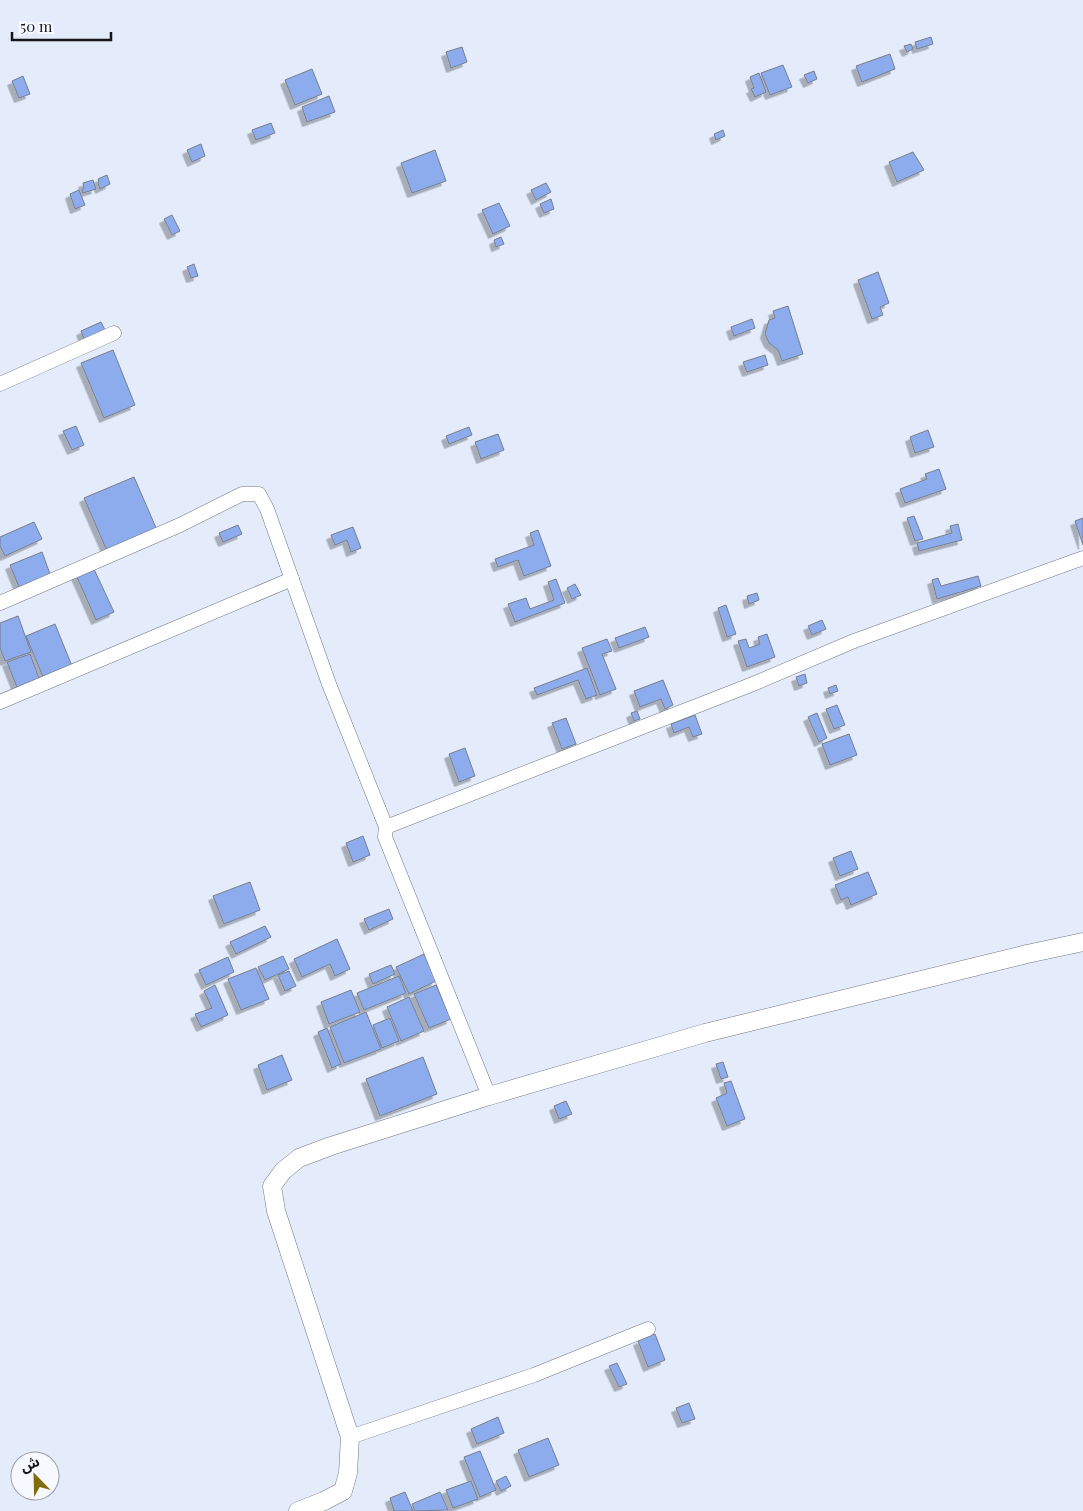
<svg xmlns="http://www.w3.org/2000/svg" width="1083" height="1511" viewBox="0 0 1083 1511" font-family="'Playfair Display','Noto Sans Arabic',serif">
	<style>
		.building { fill: #8daced; stroke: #777e8c; filter: url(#shadow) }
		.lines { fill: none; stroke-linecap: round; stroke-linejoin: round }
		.minor-casing { stroke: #707785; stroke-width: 15 }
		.tertiary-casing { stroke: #707785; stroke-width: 19 }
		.minor { stroke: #fff; stroke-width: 14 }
		.tertiary { stroke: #fff; stroke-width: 18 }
	</style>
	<defs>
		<filter id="shadow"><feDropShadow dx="-4.5" dy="4.5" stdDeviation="0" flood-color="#0004"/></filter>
	</defs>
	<rect width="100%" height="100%" fill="#e4ecfb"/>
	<g class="building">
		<polygon points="931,37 933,44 917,49 915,42"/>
		<polygon points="911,44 913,49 907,52 904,46"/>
		<polygon points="462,47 467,62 451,68 446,52"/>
		<polygon points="890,54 895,69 862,82 856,66"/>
		<polygon points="783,65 792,87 770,95 761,73"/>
		<polygon points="312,69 322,94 295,105 285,80"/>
		<polygon points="814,71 817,79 808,83 804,75"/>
		<polygon points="759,73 766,92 755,97 751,89 754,88 750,77"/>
		<polygon points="23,76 30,94 19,98 12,81"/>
		<polygon points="329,96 335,112 307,122 302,107"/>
		<polygon points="271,123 275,133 256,140 252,130"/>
		<polygon points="723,130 725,136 716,140 714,134"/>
		<polygon points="201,144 205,156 192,162 187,150"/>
		<polygon points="435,150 446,181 412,193 401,163"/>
		<polygon points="913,152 924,170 897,182 889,162"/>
		<polygon points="107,175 110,184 100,189 98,183 99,182 98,179"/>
		<polygon points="93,180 96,189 83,193 82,190 84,188 83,183"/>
		<polygon points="546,183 551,192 536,200 531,190"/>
		<polygon points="79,190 85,205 75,209 70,194"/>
		<polygon points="551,199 554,209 544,213 540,204"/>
		<polygon points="499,203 510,226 493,234 482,210"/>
		<polygon points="172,215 180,231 172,235 164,219"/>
		<polygon points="501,237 504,244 496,247 494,240"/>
		<polygon points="194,264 198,276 191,278 187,267"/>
		<polygon points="878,272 889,303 880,307 883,315 872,319 858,280"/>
		<polygon points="788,306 803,354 782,361 778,350 769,343 765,334 769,320 775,318 773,311"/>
		<polygon points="752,319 755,328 734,336 731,327"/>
		<polygon points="101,322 106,332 85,341 81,331"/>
		<polygon points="113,350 135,405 104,418 81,363"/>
		<polygon points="765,355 768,365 747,372 743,362"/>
		<polygon points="76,426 84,445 72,450 63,431"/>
		<polygon points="469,427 472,435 449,444 446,436"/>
		<polygon points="928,430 934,447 915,453 910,437"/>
		<polygon points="498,434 504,450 481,459 475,442"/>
		<polygon points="939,469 946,489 905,503 900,489 927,479 925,474"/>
		<polygon points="134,477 157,530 107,551 84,498"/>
		<polygon points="914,516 923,539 915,541 907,518"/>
		<polygon points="1083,518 1083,545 1075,521"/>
		<polygon points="34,522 42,539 5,556 0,546 0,537"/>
		<polygon points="958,524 962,540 919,551 917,543 952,533 950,526"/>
		<polygon points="238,525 242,534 223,542 219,533"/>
		<polygon points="353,527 361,548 351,552 347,540 335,545 331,535"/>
		<polygon points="538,530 551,566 524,576 518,560 498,567 495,559 534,545 530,533"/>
		<polygon points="42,552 50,574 19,587 10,565"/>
		<polygon points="93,567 114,612 96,620 76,575"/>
		<polygon points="978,576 981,586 937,599 932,580 938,578 941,586"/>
		<polygon points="556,579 565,603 515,622 508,604 526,598 530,609 554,600 548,582"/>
		<polygon points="575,584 581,595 572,599 567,588"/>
		<polygon points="757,593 759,600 749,604 747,596"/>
		<polygon points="726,605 736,634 727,637 718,608"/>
		<polygon points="18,616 31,652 5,661 0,648 0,623"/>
		<polygon points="822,620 826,629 812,635 808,626"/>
		<polygon points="55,624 72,666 43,677 26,636"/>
		<polygon points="645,627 649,637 619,648 615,638"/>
		<polygon points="767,634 775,657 747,667 738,641 746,639 749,648 760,644 758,637"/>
		<polygon points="607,639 612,651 602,654 616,689 600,695 582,648"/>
		<polygon points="30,654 40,681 18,690 7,662"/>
		<polygon points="587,668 597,695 586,699 578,680 537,695 534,688"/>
		<polygon points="805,674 807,683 799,686 796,677"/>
		<polygon points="663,680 673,705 665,709 661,699 640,707 634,691"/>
		<polygon points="836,685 838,691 830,694 828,688"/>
		<polygon points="837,705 845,725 834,729 826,709"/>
		<polygon points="637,711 640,719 634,721 631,713"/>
		<polygon points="817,713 827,738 819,742 808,717"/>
		<polygon points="695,715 702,734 693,737 689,727 674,733 671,724"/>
		<polygon points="566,718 576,744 562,749 552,723"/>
		<polygon points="849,734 857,755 830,765 822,744"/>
		<polygon points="465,748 475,776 459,782 449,754"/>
		<polygon points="363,836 370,855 353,862 346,843"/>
		<polygon points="851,851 858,869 840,876 833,858"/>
		<polygon points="868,872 877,894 851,905 848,897 841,900 835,885"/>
		<polygon points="250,882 260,910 224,924 213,896"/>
		<polygon points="389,909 393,919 369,930 364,919"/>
		<polygon points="265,926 271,937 236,954 230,942"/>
		<polygon points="337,939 350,969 335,976 330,964 302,977 294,959"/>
		<polygon points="424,954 436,981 409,994 396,967"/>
		<polygon points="283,956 289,969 265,980 258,967"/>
		<polygon points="228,957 234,972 206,985 199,970"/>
		<polygon points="391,965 395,974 373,984 369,974"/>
		<polygon points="256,968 269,999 241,1010 228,979"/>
		<polygon points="289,971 296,986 285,991 278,975"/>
		<polygon points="399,976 406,993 364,1010 357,993"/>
		<polygon points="215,985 228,1015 201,1027 195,1014 212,1008 204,991"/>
		<polygon points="436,985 451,1019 429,1028 414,994"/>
		<polygon points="351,990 360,1012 329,1024 321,1002"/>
		<polygon points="409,997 424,1031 401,1041 387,1007"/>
		<polygon points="366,1012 381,1049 344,1063 330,1027"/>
		<polygon points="390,1018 399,1041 382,1048 373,1025"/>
		<polygon points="327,1028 341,1064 332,1068 318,1032"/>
		<polygon points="282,1055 292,1080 267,1090 258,1065"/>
		<polygon points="423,1057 437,1094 380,1116 366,1079"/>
		<polygon points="723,1062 728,1077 721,1079 716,1064"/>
		<polygon points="731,1081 745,1119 727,1126 716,1098 727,1093 724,1083"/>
		<polygon points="566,1101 572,1114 559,1119 554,1106"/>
		<polygon points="655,1334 665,1360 648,1367 638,1341"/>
		<polygon points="617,1363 627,1384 619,1387 609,1366"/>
		<polygon points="689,1403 695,1419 682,1423 676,1408"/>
		<polygon points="498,1417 504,1433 477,1444 471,1429"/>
		<polygon points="548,1438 559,1465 529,1477 518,1450"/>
		<polygon points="480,1451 496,1490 480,1497 464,1457"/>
		<polygon points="506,1476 511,1486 501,1491 496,1481"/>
		<polygon points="471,1481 478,1499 453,1508 446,1490"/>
		<polygon points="405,1492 413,1511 394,1511 390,1498"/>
		<polygon points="440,1492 448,1510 415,1511 412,1504"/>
	</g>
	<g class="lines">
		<defs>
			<g id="minor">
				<polyline points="0,384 114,333"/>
				<polyline points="0,603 180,525 242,494 259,494 267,509 329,684 386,827"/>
				<polyline points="0,702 292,579"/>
				<polyline points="489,1096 385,837 386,827 753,684 854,641 1083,558"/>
				<polyline points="350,1437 534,1375 648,1329"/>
			</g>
			<polyline id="tertiary" points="298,1511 324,1501 343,1491 348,1473 350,1437 276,1211 272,1186 283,1171 299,1158 331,1146 489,1096 705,1033 1027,954 1083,942"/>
		</defs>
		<use href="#minor" class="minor-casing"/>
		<use href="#tertiary" class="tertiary-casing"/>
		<use href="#minor" class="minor"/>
		<use href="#tertiary" class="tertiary"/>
	</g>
	<g transform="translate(35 1476) rotate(337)"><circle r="24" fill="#f6f9ff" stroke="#9b9ea3"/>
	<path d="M0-4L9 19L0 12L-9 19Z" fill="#806e0a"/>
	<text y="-8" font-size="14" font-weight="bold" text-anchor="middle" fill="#13151a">ش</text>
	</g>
	<path d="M12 32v8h99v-8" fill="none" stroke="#13151a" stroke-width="2.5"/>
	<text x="20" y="32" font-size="15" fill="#13151a" stroke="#f6f9ff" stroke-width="4" paint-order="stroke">50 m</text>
</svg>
